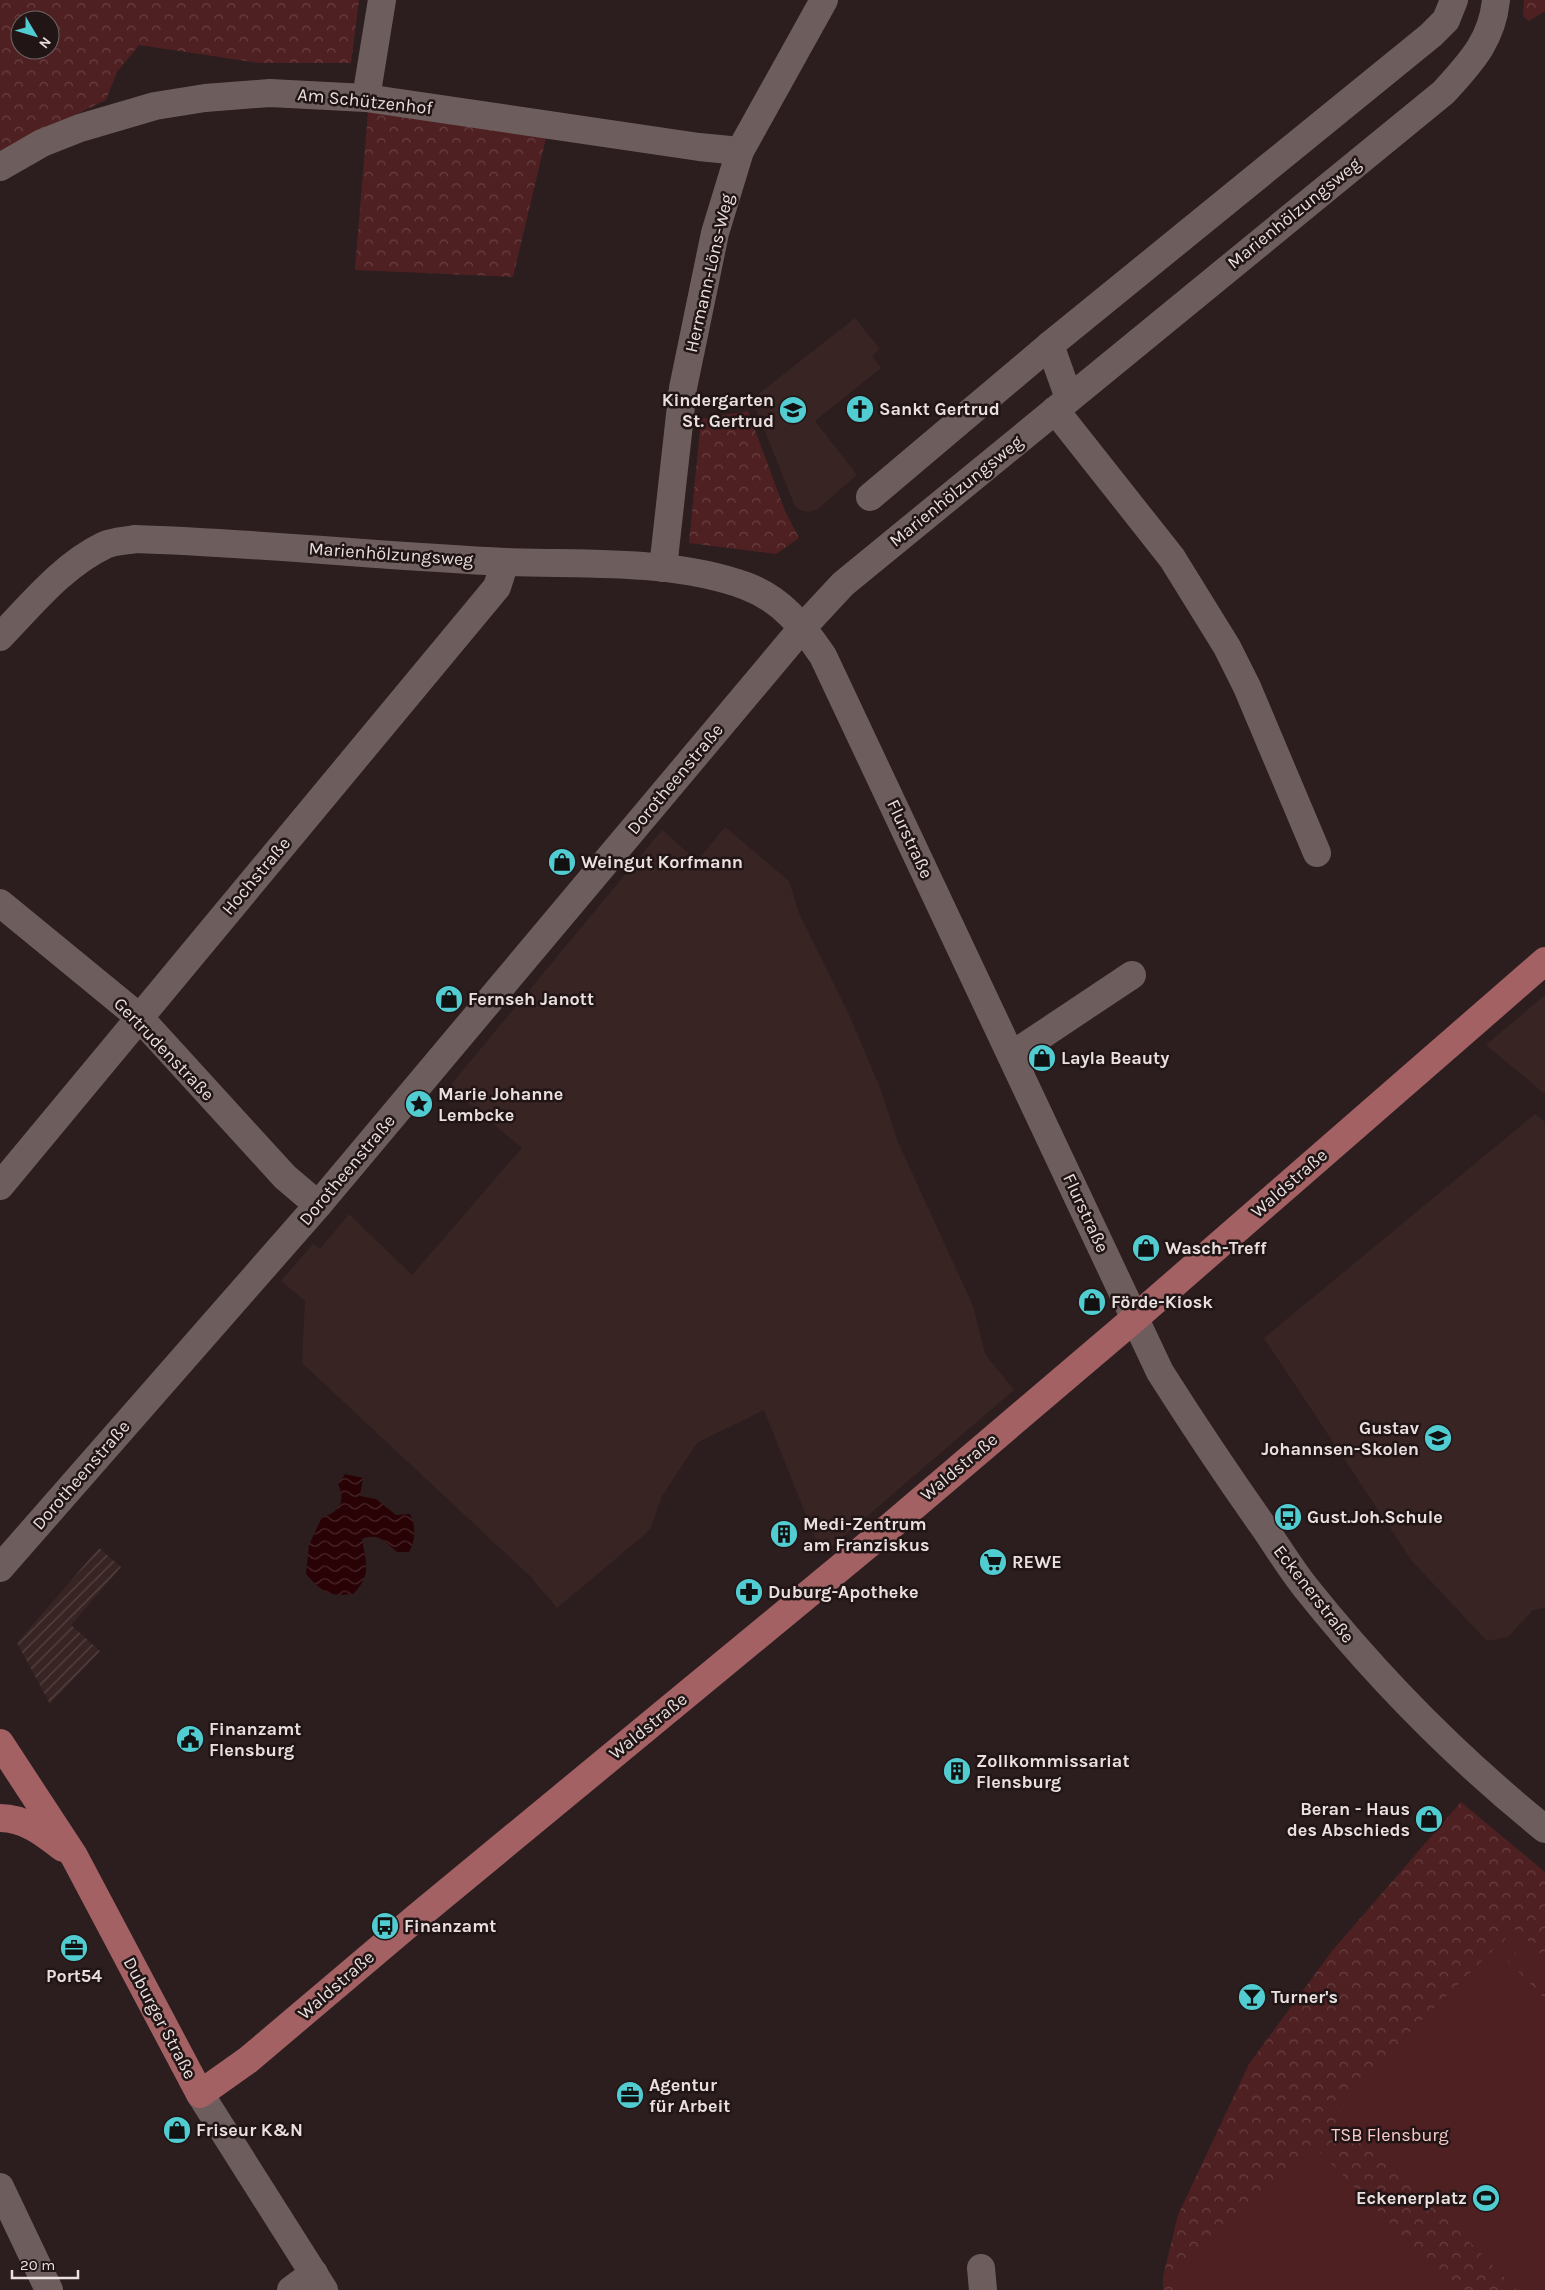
<svg xmlns="http://www.w3.org/2000/svg" width="1545" height="2290" viewBox="0 0 1545 2290" font-family="Karla,sans-serif">
	<style>
		.built { fill: #392424 }
		.industrial { fill: url(#industrial-furrows) }
		.park { fill: url(#park-crowns); fill-rule: evenodd }
		.pitch { fill: #4f2022 }
		.water { fill: url(#water-waves) }
		.lines { fill: none; stroke-linecap: round; stroke-linejoin: round }
		.minor { stroke: #6e5d5d; stroke-width: 28 }
		.major { stroke: #a46164; stroke-width: 28 }
		.labels { text-anchor: middle; stroke-width: 5; stroke-linejoin: round; paint-order: stroke }
		.street-label { font-size: 18px; fill: #eae0e0; stroke: #221515 }
		.poi-label { font-size: 18px; font-weight: bold; fill: #eae0e0; stroke: #221515; text-anchor: start }
		.park-label { font-size: 18px; fill: #fdcbca; stroke: #221515 }
	</style>
	<defs>
		<pattern id="industrial-furrows" width="10" height="10" patternUnits="userSpaceOnUse" patternTransform="scale(1.25)"><rect width="10" height="10" fill="#392424"/><path d="M-1 1l2-2M0 10L10 0M9 11l2-2" fill="none" stroke="#564444"/></pattern>
		<pattern id="park-crowns" width="20" height="18" patternUnits="userSpaceOnUse" patternTransform="scale(1.25)"><rect width="20" height="18" fill="#4f2022"/><path d="M2 6a3 3 0 1 1 6 0M12 15a3 3 0 1 1 6 0" fill="none" stroke="#684042"/></pattern>
		<pattern id="water-waves" width="16" height="10" patternUnits="userSpaceOnUse" patternTransform="scale(1.25)"><rect width="16" height="10" fill="#290206"/><path d="M0 5q4-4 8 0t8 0" fill="none" stroke="#48272a"/></pattern>
	</defs>
	<rect width="100%" height="100%" fill="#2c1e1e"/>
	<g class="built">
		<polygon points="855,318 880,349 872,356 881,368 815,421 857,475 818,509 808,512 800,510 794,504 752,399"/>
		<polygon points="725,827 789,881 798,911 849,1015 881,1090 897,1140 973,1306 985,1354 1014,1390 822,1555 764,1410 697,1443 662,1496 650,1530 557,1608 531,1577 302,1363 305,1301 281,1281 313,1244 320,1249 349,1214 412,1275 522,1148 449,1087 662,830 697,861"/>
		<polygon points="1545,995 1545,1094 1486,1045"/>
		<polygon points="1535,1114 1545,1122 1545,1608 1533,1610 1508,1637 1487,1641 1412,1561 1264,1338"/>
	</g>
	<polygon class="industrial" points="99,1548 121,1567 71,1625 100,1651 50,1704 17,1643"/>
	<g class="park">
		<path d="M0,0H359L351,63H260L139,45L117,72L106,100L0,151ZM20,20H50V50H20Z"/>
		<polygon points="1524,0 1545,0 1545,11 1529,21 1523,16"/>
		<polygon points="368,112 546,138 513,277 355,270"/>
		<polygon points="748,411 785,511 799,538 776,554 689,543 701,419"/>
		<polygon points="1461,1802 1545,1872 1545,2290 1163,2290 1163,2277 1178,2215 1249,2064 1332,1951"/>
	</g>
	<g class="pitch">
		<polygon points="1516,1929 1545,1958 1545,1983 1503,1941"/>
		<polygon points="1495,1948 1545,1999 1545,2290 1517,2290 1335,2106"/>
		<polygon points="1312,2144 1456,2290 1184,2290 1174,2280"/>
	</g>
	<path class="water" d="M345,1474L363,1478L360,1496L376,1499L396,1515L410,1514C416,1527 416,1539 409,1552H397C386,1542 378,1532 362,1539C366,1563 372,1575 353,1594C329,1597 322,1592 306,1574L309,1545L322,1517C340,1513 346,1500 338,1484Z"/>
	<g class="lines">
		<g class="minor">
			<polyline points="366,98 382,0"/>
			<polyline points="0,167 42,143 80,128 155,106 205,98 270,93 366,98 699,147 740,151"/>
			<polyline points="1050,345 1069,398"/>
			<polyline points="1055,410 1172,558 1227,647 1247,687 1317,853"/>
			<polyline points="870,497 1050,345 1431,35 1446,20 1454,0"/>
			<polyline points="663,568 683,388 715,233 740,151 824,0"/>
			<path d="M0,637C32,604 63,565 105,545C114,541 126,541 135,539C259,543 382,556 506,562C584,565 672,559 746,586C781,599 803,626 823,656L1160,1372C1193,1424 1227,1475 1263,1526C1277,1546 1290,1568 1306,1588C1377,1677 1457,1758 1545,1829"/>
			<polyline points="0,903 139,1017 285,1177 318,1205"/>
			<polyline points="1012,1055 1132,975"/>
			<polyline points="0,1186 497,587 505,562"/>
			<path d="M0,1568L318,1205L803,627L843,584L1444,92C1470,63 1492,41 1496,0"/>
			<polyline points="200,2094 324,2290"/>
			<polyline points="0,2187 49,2290"/>
			<polyline points="981,2268 983,2290"/>
			<polyline points="291,2290 314,2273"/>
		</g>
		<g class="major">
			<polyline points="0,1743 74,1856 200,2094 248,2060 417,1917 892,1525 1134,1319 1545,961"/>
			<path d="M0,1818C25,1818 44,1833 63,1848"/>
		</g>
	</g>
	<defs>
		<symbol id="church-disc" viewBox="-11 -11 22 22"><circle r="9.5" fill="#51ccd1" stroke="#221515"/><path d="M-1.2-6h2.4v3.5h3.3v2.4h-3.3V6h-2.4V-.1h-3.3v-2.4h3.3Z" fill="#111"/></symbol>
		<symbol id="school-disc" viewBox="-11 -11 22 22"><circle r="9.5" fill="#51ccd1" stroke="#221515"/><path d="M0-5L7-2L0 1L-7-2ZM-4 1L0 2.5L4 1V4Q0 6-4 4Z" fill="#111"/></symbol>
		<symbol id="shop-disc" viewBox="-11 -11 22 22"><circle r="9.5" fill="#51ccd1" stroke="#221515"/><path d="M-5-2.5h2.3a2.7 3.5 0 0 1 5.4 0H5L5.5 6h-11ZM-1.5-2.5h3a1.5 2.3 0 0 0-3 0Z" fill="#111"/></symbol>
		<symbol id="sight-disc" viewBox="-11 -11 22 22"><circle r="9.5" fill="#51ccd1" stroke="#221515"/><path d="M0-6L1.8-2.2L6-1.7L2.9 1.2L3.7 5.4L0 3.3L-3.7 5.4L-2.9 1.2L-6-1.7L-1.8-2.2Z" fill="#111"/></symbol>
		<symbol id="bus-disc" viewBox="-11 -11 22 22"><circle r="9.5" fill="#51ccd1" stroke="#221515"/><path d="M-5-6H5V4H4V6H2V4H-2V6H-4V4H-5ZM-3.5-4V0h7V-4ZM-3.5 1.2v1.5H-2V1.2ZM2 1.2v1.5H3.5V1.2Z" fill="#111"/></symbol>
		<symbol id="building-disc" viewBox="-11 -11 22 22"><circle r="9.5" fill="#51ccd1" stroke="#221515"/><path d="M-4-6H4V6H1V3H-1V6H-4ZM-2.5-4.3h1.7v1.8h-1.7ZM.8-4.3h1.7v1.8H.8ZM-2.5-1h1.7V.8h-1.7ZM.8-1h1.7V.8H.8Z" fill="#111"/></symbol>
		<symbol id="supermarket-disc" viewBox="-11 -11 22 22"><circle r="9.5" fill="#51ccd1" stroke="#221515"/><path d="M-6-5.5h2.5l.6 2H6L4.5 2H-2.5L-4.4-4H-6ZM-1.5 3.2a1.3 1.3 0 1 0 .1 0ZM3 3.2a1.3 1.3 0 1 0 .1 0Z" fill="#111"/></symbol>
		<symbol id="pharmacy-disc" viewBox="-11 -11 22 22"><circle r="9.5" fill="#51ccd1" stroke="#221515"/><path d="M-2-6h4v4h4v4h-4v4h-4v-4h-4v-4h4Z" fill="#111"/></symbol>
		<symbol id="civic-disc" viewBox="-11 -11 22 22"><circle r="9.5" fill="#51ccd1" stroke="#221515"/><path d="M-.6-6.5H3V-4.5H.6V-3L4-1V1h2V6H-6V1h2V-1L-.6-3ZM-1.2 2.5V6h2.4V2.5Z" fill="#111"/></symbol>
		<symbol id="office-disc" viewBox="-11 -11 22 22"><circle r="9.5" fill="#51ccd1" stroke="#221515"/><path d="M-6-3h4V-5.5h4V-3h4V5H-6ZM-1-4.5V-3h2v-1.5ZM-6 0V1H6V0Z" fill="#111"/></symbol>
		<symbol id="bar-disc" viewBox="-11 -11 22 22"><circle r="9.5" fill="#51ccd1" stroke="#221515"/><path d="M-6-5H6L.8 .8V4.5H3.5V6h-7V4.5H-.8V.8Z" fill="#111"/></symbol>
		<symbol id="stadium-disc" viewBox="-11 -11 22 22"><circle r="9.5" fill="#51ccd1" stroke="#221515"/><path d="M0-5a6.5 5 0 1 0 0 10a6.5 5 0 1 0 0-10ZM-3.5-1.8h7v3.6h-7Z" fill="#111"/></symbol>
	</defs>
	<g fill-rule="evenodd">
		<use href="#church-disc" x="844" y="393" width="32" height="32"/>
		<use href="#school-disc" x="777" y="394" width="32" height="32"/>
		<use href="#shop-disc" x="546" y="846" width="32" height="32"/>
		<use href="#shop-disc" x="433" y="983" width="32" height="32"/>
		<use href="#shop-disc" x="1026" y="1042" width="32" height="32"/>
		<use href="#sight-disc" x="403" y="1088" width="32" height="32"/>
		<use href="#shop-disc" x="1130" y="1232" width="32" height="32"/>
		<use href="#shop-disc" x="1076" y="1286" width="32" height="32"/>
		<use href="#school-disc" x="1422" y="1422" width="32" height="32"/>
		<use href="#bus-disc" x="1272" y="1501" width="32" height="32"/>
		<use href="#building-disc" x="768" y="1518" width="32" height="32"/>
		<use href="#supermarket-disc" x="977" y="1546" width="32" height="32"/>
		<use href="#pharmacy-disc" x="733" y="1576" width="32" height="32"/>
		<use href="#civic-disc" x="174" y="1723" width="32" height="32"/>
		<use href="#building-disc" x="941" y="1755" width="32" height="32"/>
		<use href="#shop-disc" x="1413" y="1803" width="32" height="32"/>
		<use href="#bus-disc" x="369" y="1910" width="32" height="32"/>
		<use href="#office-disc" x="58" y="1932" width="32" height="32"/>
		<use href="#bar-disc" x="1236" y="1981" width="32" height="32"/>
		<use href="#office-disc" x="614" y="2079" width="32" height="32"/>
		<use href="#shop-disc" x="161" y="2114" width="32" height="32"/>
		<use href="#stadium-disc" x="1470" y="2182" width="32" height="32"/>
	</g>
	<g class="labels">
		<g class="street-label">
			<text transform="translate(365 101) rotate(6)" y="6">Am Schützenhof</text>
			<text transform="translate(1294 213) rotate(-39)" y="6">Marienhölzungsweg</text>
			<text transform="translate(709 273) rotate(-77)" y="6">Hermann-Löns-Weg</text>
			<text transform="translate(956 491) rotate(-39)" y="6">Marienhölzungsweg</text>
			<text transform="translate(391 554) rotate(4)" y="6">Marienhölzungsweg</text>
			<text transform="translate(675 779) rotate(-50)" y="6">Dorotheenstraße</text>
			<text transform="translate(910 839) rotate(65)" y="6">Flurstraße</text>
			<text transform="translate(256 876) rotate(-50)" y="6">Hochstraße</text>
			<text transform="translate(164 1049) rotate(46)" y="6">Gertrudenstraße</text>
			<text transform="translate(347 1170) rotate(-50)" y="6">Dorotheenstraße</text>
			<text transform="translate(1289 1183) rotate(-41)" y="6">Waldstraße</text>
			<text transform="translate(1086 1213) rotate(65)" y="6">Flurstraße</text>
			<text transform="translate(959 1467) rotate(-40)" y="6">Waldstraße</text>
			<text transform="translate(81 1475) rotate(-49)" y="6">Dorotheenstraße</text>
			<text transform="translate(1314 1594) rotate(52)" y="6">Eckenerstraße</text>
			<text transform="translate(648 1726) rotate(-39)" y="6">Waldstraße</text>
			<text transform="translate(336 1985) rotate(-41)" y="6">Waldstraße</text>
			<text transform="translate(160 2018) rotate(62)" y="6">Duburger Straße</text>
		</g>
		<g class="poi-label">
			<text x="774" y="406" text-anchor="end">Kindergarten<tspan x="774" dy="21">St. Gertrud</tspan></text>
			<text x="879" y="415">Sankt Gertrud</text>
			<text x="581" y="868">Weingut Korfmann</text>
			<text x="468" y="1005">Fernseh Janott</text>
			<text x="1061" y="1064">Layla Beauty</text>
			<text x="438" y="1100">Marie Johanne<tspan x="438" dy="21">Lembcke</tspan></text>
			<text x="1165" y="1254">Wasch-Treff</text>
			<text x="1111" y="1308">Förde-Kiosk</text>
			<text x="1419" y="1434" text-anchor="end">Gustav<tspan x="1419" dy="21">Johannsen-Skolen</tspan></text>
			<text x="1307" y="1523">Gust.Joh.Schule</text>
			<text x="803" y="1530">Medi-Zentrum<tspan x="803" dy="21">am Franziskus</tspan></text>
			<text x="1012" y="1568">REWE</text>
			<text x="768" y="1598">Duburg-Apotheke</text>
			<text x="209" y="1735">Finanzamt<tspan x="209" dy="21">Flensburg</tspan></text>
			<text x="976" y="1767">Zollkommissariat<tspan x="976" dy="21">Flensburg</tspan></text>
			<text x="1410" y="1815" text-anchor="end">Beran - Haus<tspan x="1410" dy="21">des Abschieds</tspan></text>
			<text x="404" y="1932">Finanzamt</text>
			<text x="74" y="1982" text-anchor="middle">Port54</text>
			<text x="1271" y="2003">Turner's</text>
			<text x="649" y="2091">Agentur<tspan x="649" dy="21">für Arbeit</tspan></text>
			<text x="196" y="2136">Friseur K&amp;N</text>
			<text x="1467" y="2204" text-anchor="end">Eckenerplatz</text>
		</g>
		<g class="park-label">
			<text x="1390" y="2141">TSB Flensburg</text>
		</g>
	</g>
	<g transform="translate(35 35) rotate(128)"><circle r="24" fill="#221515" stroke="#726666"/>
	<path d="M0-4L9 19L0 12L-9 19Z" fill="#51ccd1"/>
	<text y="-8" font-size="14" font-weight="bold" text-anchor="middle" fill="#eae0e0">N</text>
	</g>
	<path d="M12 2270v8h66v-8" fill="none" stroke="#eae0e0" stroke-width="2.5"/>
	<text x="20" y="2270" font-size="15" fill="#eae0e0" stroke="#221515" stroke-width="4" paint-order="stroke">20 m</text>
</svg>
